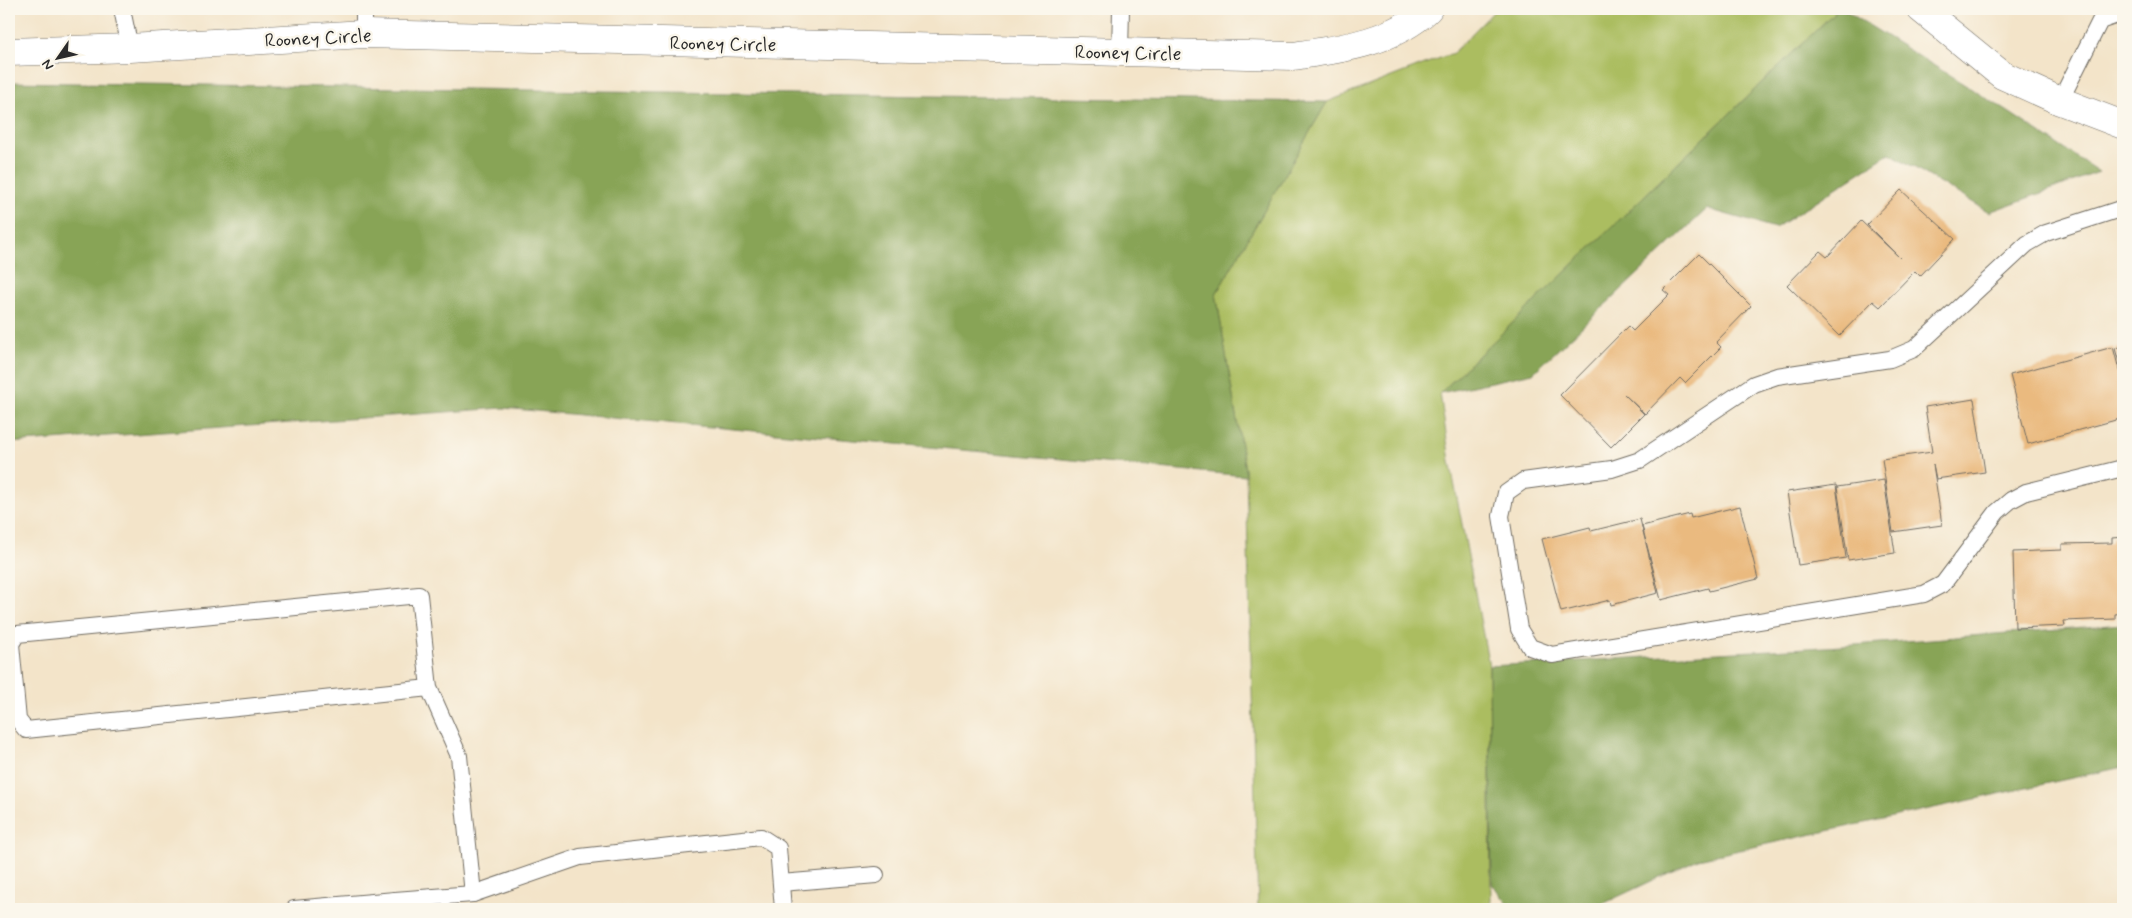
<svg xmlns="http://www.w3.org/2000/svg" width="2132" height="918" viewBox="0 0 2132 918" font-family="Mynerve,sans-serif">
	<style>
		.green { fill: #abbd61; stroke: #6b7446 }
		.forest { fill: #88a457; stroke: #5a6841 }
		.building { fill: #eaba7f }
		.lines { fill: none; stroke-linecap: round; stroke-linejoin: round }
		.lane-casing { stroke: #716c62; stroke-width: 18 }
		.street-casing { stroke: #716c62; stroke-width: 29 }
		.lane { stroke: #fff; stroke-width: 16 }
		.street { stroke: #fff; stroke-width: 28 }
		.labels { text-anchor: middle; stroke-width: 5; stroke-linejoin: round; paint-order: stroke }
		.street-label { font-size: 19px; fill: #2b2b2b; stroke: #fbf7ec }
	</style>
	<rect width="100%" height="100%" fill="#fbf7ec"/>
	<filter id="ink" filterUnits="userSpaceOnUse"><feTurbulence type="fractalNoise" baseFrequency=".02" numOctaves="2"/><feDisplacementMap in="SourceGraphic" scale="10" xChannelSelector="R" yChannelSelector="G"/><feConvolveMatrix kernelMatrix="1 2 1 2 8 2 1 2 1" color-interpolation-filters="sRGB"/></filter>
	<filter id="wash" filterUnits="userSpaceOnUse"><feTurbulence type="fractalNoise" baseFrequency=".0096" numOctaves="4" result="noise"/><feDisplacementMap in="SourceGraphic" scale="20" xChannelSelector="R" yChannelSelector="G"/><feGaussianBlur stdDeviation="1.12" result="paint"/><feColorMatrix in="noise" values="0 0 0 0 0 0 0 0 0 0 0 0 0 0 0 0 0 1.4 0 .05"/><feComposite in="paint" operator="in"/></filter>
	<g filter="url(#wash)">
		<rect width="100%" height="100%" fill="#f3e4c9"/>
		<polygon class="green" points="1496,9 1838,9 1440,393 1450,461 1489,666 1491,909 1258,909 1246,476 1216,294 1327,102 1453,53"/>
		<g class="forest">
			<polygon points="1838,9 1843,9 2007,111 2099,172 1989,212 1890,153 1775,228 1707,209 1533,373 1440,393"/>
			<polygon points="9,82 1327,102 1216,294 1246,476 503,408 9,443"/>
			<polygon points="2123,624 2123,767 1698,859 1592,909 1512,909 1492,884 1489,666 1842,646"/>
		</g>
		<g id="blocks">
			<g class="building">
				<polygon points="1901,190 1955,239 1920,276 1915,271 1880,307 1873,301 1839,336 1787,285 1820,251 1827,257 1861,221 1900,258 1867,225"/>
				<polygon points="1699,254 1751,306 1716,342 1721,347 1685,383 1680,378 1645,414 1624,394 1644,414 1611,447 1560,395 1628,326 1633,331 1669,295 1663,290"/>
				<polygon points="2123,346 2123,378 2115,348"/>
				<polygon points="2113,347 2123,385 2123,418 2028,444 2010,375"/>
				<polygon points="1974,399 1985,472 1936,479 1933,464 1942,525 1893,532 1882,459 1932,452 1925,407"/>
				<polygon points="1884,480 1895,553 1848,560 1837,487"/>
				<polygon points="1836,485 1846,558 1798,565 1787,492"/>
				<polygon points="1740,506 1758,579 1709,591 1708,588 1661,600 1642,526 1690,514 1691,518"/>
				<polygon points="1640,519 1658,593 1611,605 1610,600 1561,612 1542,539 1590,527 1591,531"/>
				<polygon points="2123,537 2123,613 2115,614 2115,619 2064,621 2065,626 2015,628 2013,552 2062,550 2062,544 2112,543 2112,538"/>
			</g>
		</g>
	</g>
	<g filter="url(#ink)">
		<use href="#blocks" fill-opacity="0" stroke="#716c62" stroke-width="1"/>
		<g class="lines">
			<defs>
				<g id="lane">
					<polyline points="122,9 130,48"/>
					<polyline points="364,34 364,9"/>
					<polyline points="1120,52 1121,9"/>
					<polyline points="2060,101 2100,21 2123,13"/>
					<polyline points="2123,208 2046,233 2027,244 1914,349 1890,359 1777,376 1754,384 1640,460 1612,469 1523,481 1506,493 1501,516 1519,629 1530,647 1552,655 1924,594 1943,584 1997,512 2011,500 2026,492 2123,468"/>
					<polyline points="429,688 26,730 18,720 11,644 17,634 419,595 429,688 459,756 473,894"/>
					<polyline points="781,883 876,875"/>
					<polyline points="294,909 395,900"/>
					<polyline points="396,909 395,900 473,894 580,857 761,837 778,848 783,909"/>
				</g>
				<g id="street">
					<polyline points="1921,9 2002,75 2060,101 2123,125"/>
					<path d="M9,52L130,48L364,34L1293,56C1340,49 1392,43 1428,9"/>
				</g>
			</defs>
			<use href="#lane" class="lane-casing"/>
			<use href="#street" class="street-casing"/>
			<use href="#lane" class="lane"/>
			<use href="#street" class="street"/>
		</g>
	</g>
	<g class="labels">
		<g class="street-label">
			<text transform="translate(318 37) rotate(-3)" y="7">Rooney Circle</text>
			<text transform="translate(723 43) rotate(1)" y="7">Rooney Circle</text>
			<text transform="translate(1128 52) rotate(1)" y="7">Rooney Circle</text>
		</g>
	</g>
	<rect width="2132" height="918" fill="none" stroke="#fbf7ec" stroke-width="30"/>
	<g transform="translate(58 58) rotate(236)" stroke="#fbf7ec" stroke-width="4" paint-order="stroke">
	<path d="M0-4L9 19L0 12L-9 19Z" fill="#2b2b2b"/>
	<text y="-8" font-size="14" font-weight="bold" text-anchor="middle" fill="#2b2b2b">N</text>
	</g>
</svg>
